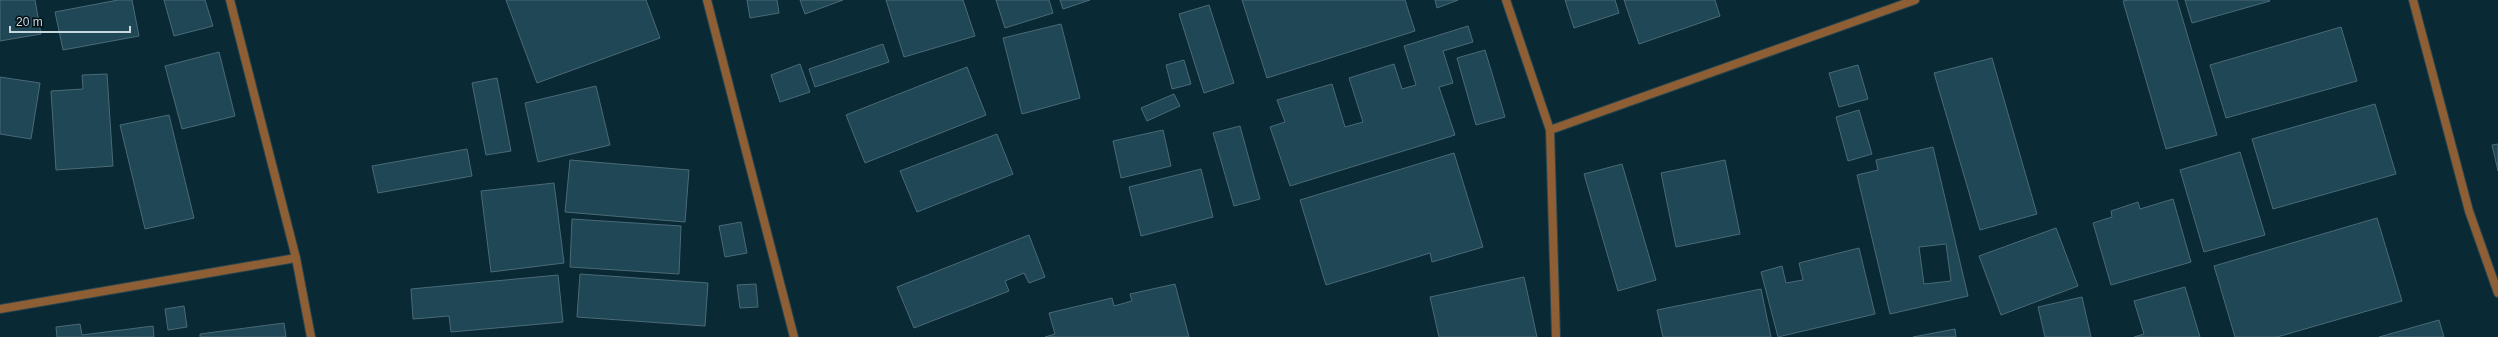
<svg xmlns="http://www.w3.org/2000/svg" width="2498" height="337" viewBox="0 0 2498 337" font-family="Helvetica,sans-serif">
	<style>
		.building { fill: #1f4756; stroke: #4b6a77; fill-rule: evenodd }
		.lines { fill: none; stroke-linecap: round; stroke-linejoin: round }
		.street-casing { stroke: #27454f; stroke-width: 10 }
		.street { stroke: #8e5e34; stroke-width: 8 }
	</style>
	<rect width="100%" height="100%" fill="#092934"/>
	<g class="building">
		<polygon points="0,0 35,0 41,34 0,41"/>
		<polygon points="118,0 132,0 139,36 63,50 55,12"/>
		<polygon points="164,0 205,0 213,26 174,36"/>
		<polygon points="506,0 646,0 660,38 537,83"/>
		<polygon points="747,0 777,0 779,13 750,18"/>
		<polygon points="800,0 843,0 805,14"/>
		<polygon points="886,0 963,0 975,36 904,57"/>
		<polygon points="996,0 1049,0 1053,13 1005,28"/>
		<polygon points="1060,0 1090,0 1063,9"/>
		<polygon points="1242,0 1405,0 1415,31 1267,78"/>
		<polygon points="1435,0 1458,0 1437,8"/>
		<polygon points="1565,0 1615,0 1619,13 1574,28"/>
		<polygon points="1624,0 1715,0 1720,16 1639,44"/>
		<polygon points="2128,0 2177,0 2217,135 2166,149 2123,1"/>
		<polygon points="2185,0 2269,0 2270,1 2192,23"/>
		<polygon points="1209,5 1234,83 1204,93 1179,14"/>
		<polygon points="1061,24 1080,98 1022,114 1003,38"/>
		<polygon points="1468,26 1473,42 1443,51 1453,83 1439,87 1455,135 1290,186 1270,127 1285,122 1277,100 1332,84 1345,127 1363,122 1349,78 1394,64 1402,89 1416,85 1404,46"/>
		<polygon points="2341,27 2357,81 2226,118 2210,65"/>
		<polygon points="883,44 889,62 815,87 809,69"/>
		<polygon points="1485,50 1505,117 1476,125 1457,58"/>
		<polygon points="219,52 235,116 182,129 165,66"/>
		<polygon points="1992,58 2037,214 1980,230 1934,73"/>
		<polygon points="1184,60 1191,84 1172,89 1166,65"/>
		<polygon points="800,64 810,92 780,102 771,75"/>
		<polygon points="1858,65 1868,99 1839,107 1829,73"/>
		<polygon points="967,67 986,115 865,163 846,115"/>
		<polygon points="107,74 113,166 56,170 51,91 83,89 82,75"/>
		<polygon points="0,77 40,83 31,139 0,134"/>
		<polygon points="497,78 511,151 486,155 472,83"/>
		<polygon points="596,86 610,145 538,162 525,103"/>
		<polygon points="1174,94 1180,106 1147,121 1141,108"/>
		<polygon points="2375,104 2396,174 2273,209 2252,139"/>
		<polygon points="1859,110 1872,154 1848,161 1836,117"/>
		<polygon points="169,115 194,218 145,229 120,125"/>
		<polygon points="1240,126 1260,199 1234,206 1213,133"/>
		<polygon points="1163,130 1171,166 1121,178 1113,141"/>
		<polygon points="997,134 1013,174 917,212 900,171"/>
		<polygon points="2498,144 2498,171 2492,145"/>
		<path d="M1933,147L1968,296L1890,314L1857,175L1878,170L1876,160ZM1946,244L1951,281L1924,284L1919,247Z"/>
		<polygon points="467,149 472,176 378,193 372,166"/>
		<polygon points="2240,152 2265,235 2204,252 2180,170"/>
		<polygon points="1454,153 1483,247 1432,262 1430,253 1326,285 1300,200"/>
		<polygon points="570,160 689,170 685,222 565,212"/>
		<polygon points="1725,160 1740,234 1676,247 1661,173"/>
		<polygon points="1622,164 1656,280 1618,291 1584,174"/>
		<polygon points="1201,169 1213,217 1141,236 1129,187"/>
		<polygon points="554,183 564,263 491,272 481,191"/>
		<polygon points="2173,199 2191,262 2111,285 2093,223 2112,217 2111,211 2138,202 2140,209"/>
		<polygon points="2377,218 2402,301 2277,337 2235,337 2214,266"/>
		<polygon points="572,219 681,226 679,274 570,267"/>
		<polygon points="741,222 747,253 725,257 719,226"/>
		<polygon points="2056,228 2078,286 2001,315 1979,256"/>
		<polygon points="1029,235 1045,277 1029,283 1024,273 1005,281 1009,291 914,328 897,287"/>
		<polygon points="1859,248 1875,314 1778,337 1761,272 1782,266 1786,283 1803,280 1799,263"/>
		<polygon points="580,274 708,283 705,326 577,317"/>
		<polygon points="558,275 563,322 451,332 449,316 413,319 411,289"/>
		<polygon points="1524,277 1537,337 1439,337 1430,297"/>
		<polygon points="756,284 758,307 740,308 737,285"/>
		<polygon points="1175,284 1189,337 1045,337 1055,334 1049,313 1112,298 1114,306 1132,301 1130,294"/>
		<polygon points="2185,287 2200,337 2134,337 2144,334 2134,301"/>
		<polygon points="1761,289 1771,337 1663,337 1657,310"/>
		<polygon points="2082,297 2091,337 2045,337 2038,307"/>
		<polygon points="184,306 187,327 168,330 165,309"/>
		<polygon points="2439,320 2444,337 2379,337"/>
		<polygon points="284,323 286,337 200,337 200,334"/>
		<polygon points="80,324 82,335 153,326 154,337 57,337 56,327"/>
		<polygon points="1955,329 1956,337 1913,337"/>
	</g>
	<g class="lines">
		<defs>
			<g id="street">
				<polyline points="230,0 296,258 311,337"/>
				<polyline points="707,0 794,337"/>
				<polyline points="1506,0 1550,130 1556,337"/>
				<polyline points="2413,0 2469,211 2498,293"/>
				<polyline points="1550,130 1915,0"/>
				<polyline points="0,309 296,258"/>
			</g>
		</defs>
		<use href="#street" class="street-casing"/>
		<use href="#street" class="street"/>
	</g>
	<path d="M10 26v6h120v-6" fill="none" stroke="#c7d8df" stroke-width="2"/>
	<text x="16" y="26" font-size="12" fill="#c7d8df" stroke="#041015" stroke-width="3" paint-order="stroke">20 m</text>
</svg>
